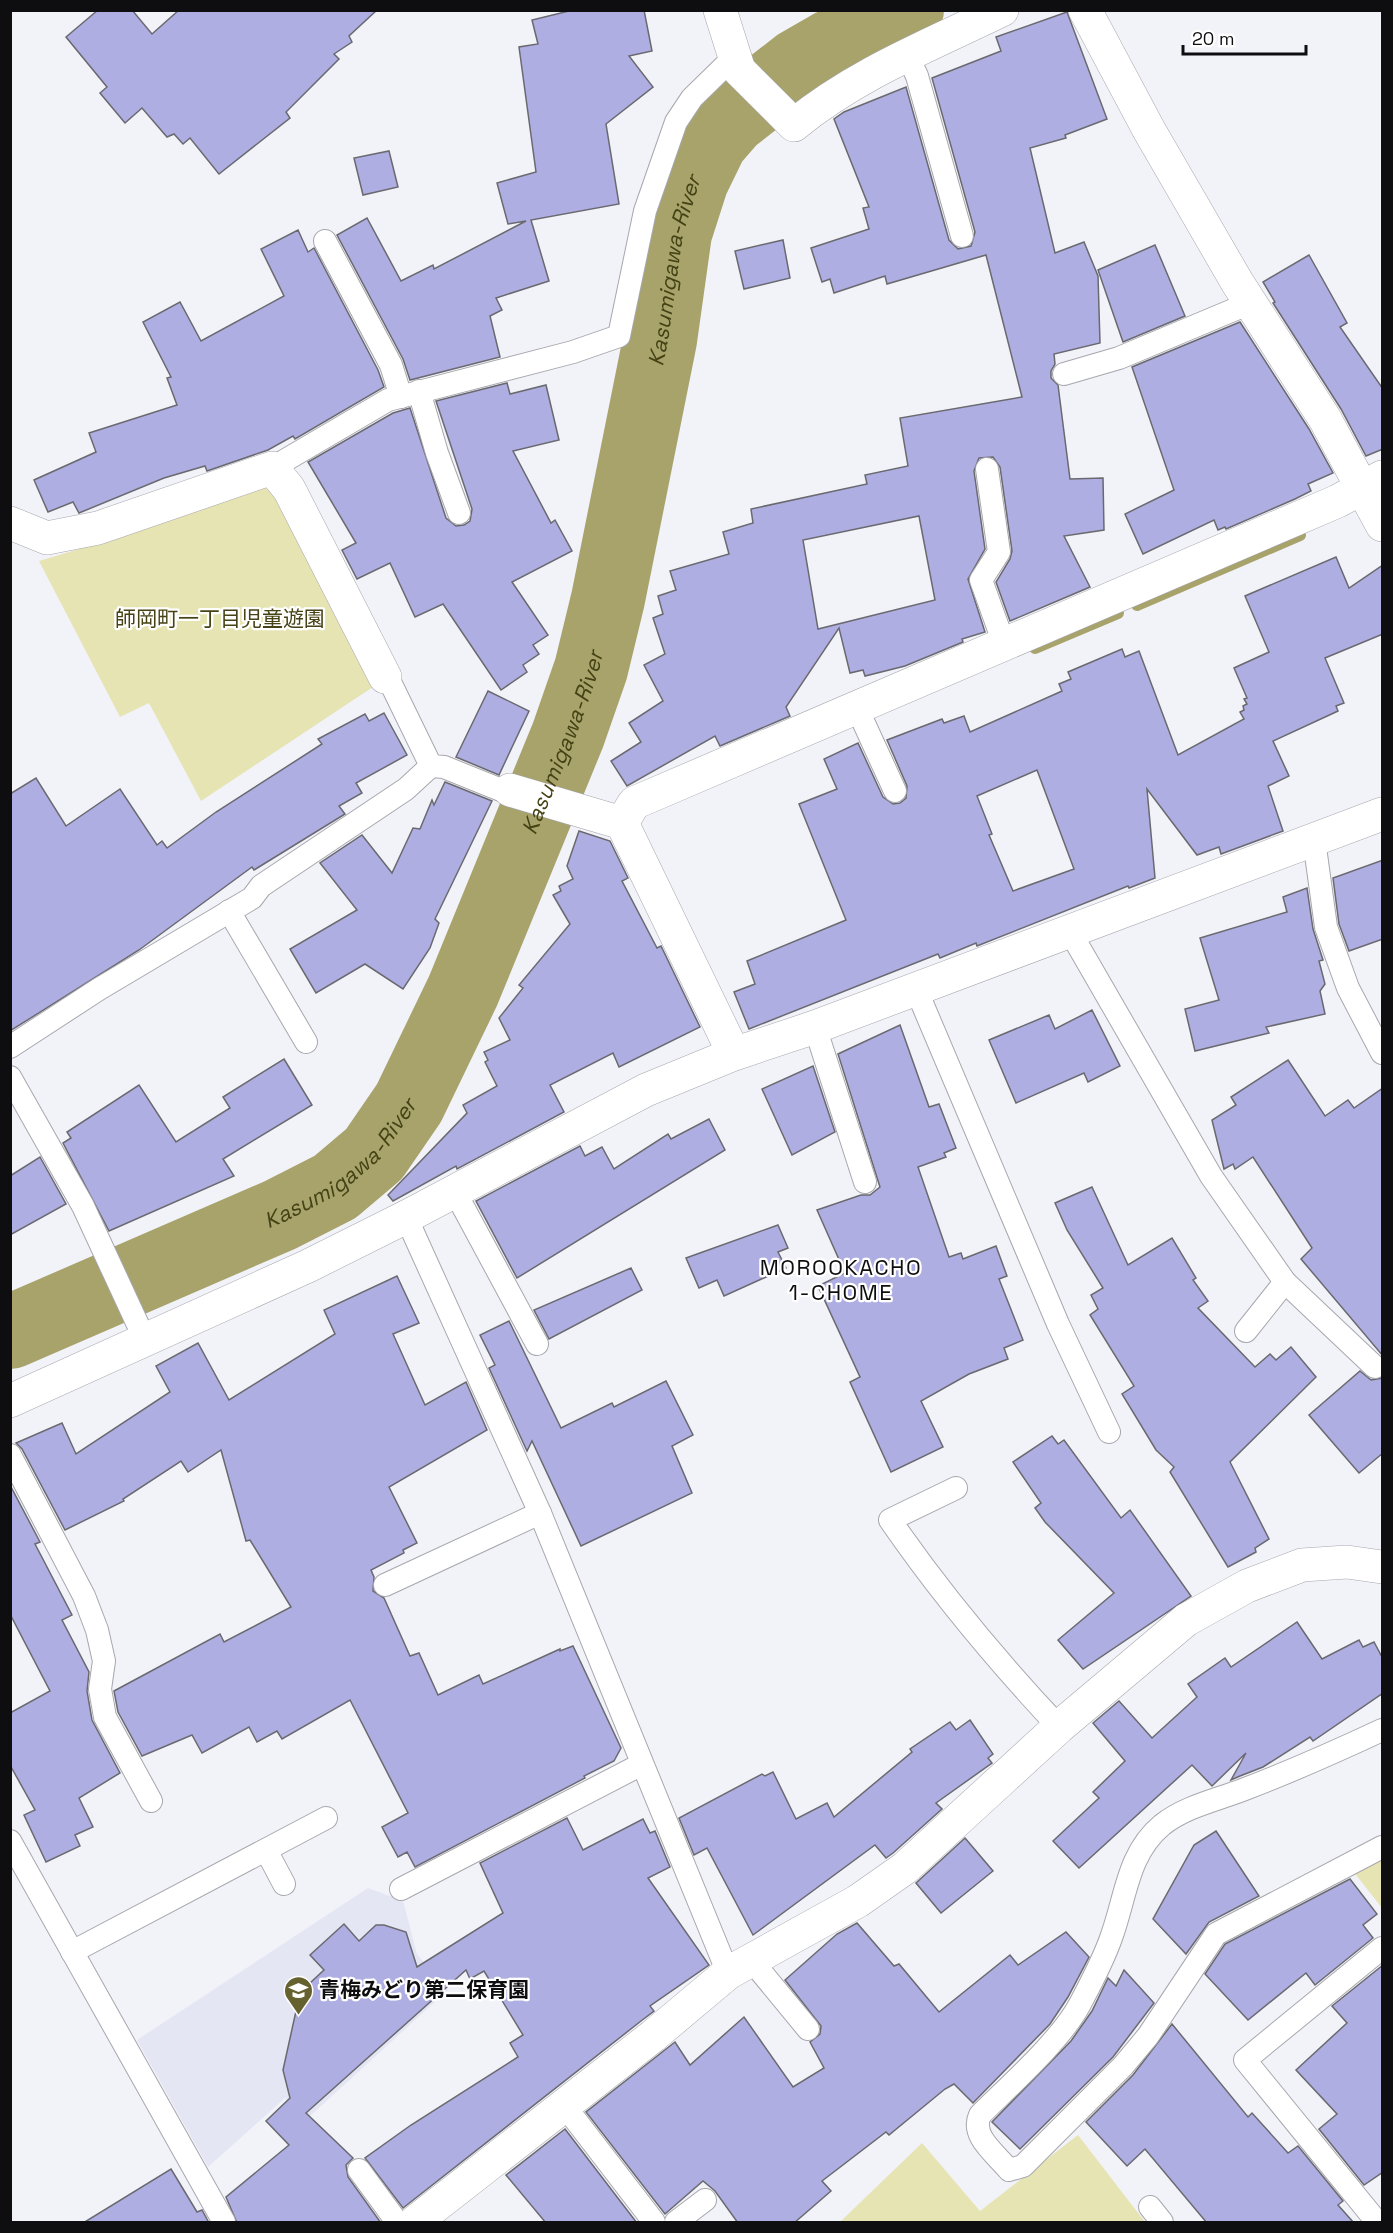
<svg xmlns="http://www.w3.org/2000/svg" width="1393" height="2233" viewBox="0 0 1393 2233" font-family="'Space Grotesk','Noto Sans JP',sans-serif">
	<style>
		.built { fill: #e5e6f3 }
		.green { fill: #e7e4b3 }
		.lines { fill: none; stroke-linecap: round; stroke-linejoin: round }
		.stream { stroke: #a7a36b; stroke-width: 12 }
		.river { stroke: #a7a36b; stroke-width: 74 }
		.building { fill: #afaee3; stroke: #69696f; stroke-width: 1.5; fill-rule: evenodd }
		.service-casing { stroke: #a7a7ae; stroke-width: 24 }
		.minor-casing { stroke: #a7a7ae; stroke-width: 34 }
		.tertiary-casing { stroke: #a7a7ae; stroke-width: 34 }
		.service { stroke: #fff; stroke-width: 22 }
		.minor { stroke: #fff; stroke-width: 33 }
		.tertiary { stroke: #fff; stroke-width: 33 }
		.labels { text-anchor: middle; stroke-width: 4.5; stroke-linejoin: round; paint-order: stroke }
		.park-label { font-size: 21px; fill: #474316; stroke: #fff }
		.poi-label { font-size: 21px; font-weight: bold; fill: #0e0e10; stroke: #fff; text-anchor: start }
		.water-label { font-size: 22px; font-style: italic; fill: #454215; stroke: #fff }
		.neighbourhood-label { font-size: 22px; letter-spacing: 1.5px; fill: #0e0e10; stroke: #fff }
	</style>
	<rect width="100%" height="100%" fill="#f2f2f9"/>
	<polygon class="built" points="368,1888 403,1901 417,1954 448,1990 309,2117 285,2098 208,2167 137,2040"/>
	<g class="green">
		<polygon points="261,486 281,494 376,685 201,801 149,703 120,717 39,561 146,529"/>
		<polygon points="1382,1856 1382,1908 1353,1871"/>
		<polygon points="1078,2135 1145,2222 840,2222 922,2143 980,2211"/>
	</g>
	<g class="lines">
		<g class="stream">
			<polyline points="1137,605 1300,535"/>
			<polyline points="1035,648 1118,613"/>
			<polyline points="548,783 578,791"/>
		</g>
		<path class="river" id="s1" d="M10,1332L280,1215L335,1187L374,1154L409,1103L463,991L568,735L591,669L608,599L660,340L675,233L692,180L711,141L731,118L799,65L832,46L907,10"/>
	</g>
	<g class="building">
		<polygon points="98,10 132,10 152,34 179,10 377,10 349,36 352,42 334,54 339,59 286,112 290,118 219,174 190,138 183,144 174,134 167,137 142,108 125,123 100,93 107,87 66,37"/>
		<polygon points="573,10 644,10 652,51 629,56 653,87 606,124 619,204 531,220 549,281 496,298 502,310 490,316 500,357 410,380 403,359 337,235 367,218 401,281 433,265 434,269 526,221 508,224 497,183 536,172 519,47 538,44 532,20"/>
		<path d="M1067,12L1107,119L1065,135L1066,138L1030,148L1055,253L1084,242L1098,276L1100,343L1054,354L1055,364L1051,371V378L1058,385L1070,479L1103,478L1104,530L1064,536L1090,587L1010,621L996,582L1010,559L1012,551L1000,467L993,457L979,458L974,471L985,549L968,579L985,632L962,639L963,642L905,666L865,676L863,670L850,673L839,628L786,707L790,716L720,746L715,736L627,786L611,761L641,742L629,723L663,701L644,665L665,654L653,618L663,614L658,596L676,590L670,571L729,554L723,532L753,523L751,509L867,484L865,475L908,466L900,418L1022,397L986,255L887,284L885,276L834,293L830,279L822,282L811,248L869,229L863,208L869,207L834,119L844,112L906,87L949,240L958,249L971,246L975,232L932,78L1001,51L996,37ZM919,516L935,600L818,629L803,540Z"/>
		<polygon points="389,151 398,187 363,195 354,158"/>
		<polygon points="298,230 308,252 314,248 378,370 384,387 295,439 293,436 268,450 207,471 205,466 164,478 79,513 73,502 48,512 34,480 96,452 89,433 177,405 167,378 171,377 143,322 180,302 201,341 284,296 261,249"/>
		<polygon points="783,240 790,278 744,289 735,251"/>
		<polygon points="1155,245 1185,316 1123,342 1098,270"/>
		<polygon points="1309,255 1347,323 1340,327 1383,389 1383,449 1366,456 1341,409 1273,303 1275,302 1263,282"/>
		<polygon points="1240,322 1309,429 1333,473 1308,484 1311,491 1295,499 1226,529 1225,527 1218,530 1214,520 1143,554 1125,514 1174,490 1132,367"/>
		<polygon points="507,383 510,394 546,385 559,440 513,451 551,523 555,520 572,551 512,582 548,635 533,645 539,654 523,665 527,672 501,690 443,604 415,617 390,563 357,579 342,550 356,543 308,462 393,413 410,408 446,518 456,526 464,525 470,521 472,509 436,401"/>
		<path d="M1336,557L1349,588L1383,565V634L1325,658L1344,703L1336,706L1338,711L1273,741L1289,776L1268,786L1283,831L1221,854L1219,847L1197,855L1147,789L1155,878L1129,888L1128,886L977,946L976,943L940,958L938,954L749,1029L734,992L755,984L747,961L846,920L799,804L837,789L824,759L858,743L883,797L893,804L900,803L906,798L907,786L887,740L942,719L944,723L964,716L970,732L1062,691L1059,684L1071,679L1068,672L1122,649L1125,657L1139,651L1178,755L1244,719L1240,712L1244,710L1243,706L1247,704L1244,699L1247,698L1234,668L1269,652L1245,596ZM1037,770L1074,869L1013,891L989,835L992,834L977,796Z"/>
		<polygon points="488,691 529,711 499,775 456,757"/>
		<polygon points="384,713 407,755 356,783 362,793 339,806 345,814 254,870 252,867 139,950 10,1031 10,794 36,778 66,826 120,789 157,845 162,841 167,848 216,812 322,744 318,739 365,714 369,721"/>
		<polygon points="445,782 492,801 435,919 439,923 430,948 403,989 365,964 316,993 290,949 357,910 320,863 362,835 392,873 413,828 420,829 432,800 434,805"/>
		<polygon points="579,831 610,841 628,878 622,881 657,948 661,946 700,1027 619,1067 613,1053 550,1085 564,1112 457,1169 456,1166 393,1201 388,1195 467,1113 463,1105 497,1086 485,1062 488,1060 484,1052 510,1040 499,1018 523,988 519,985 570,924 553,895 561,891 559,886 573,879 567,866"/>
		<polygon points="1383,860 1383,939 1349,951 1339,924 1333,878"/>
		<polygon points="1307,888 1313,929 1323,960 1319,961 1325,984 1320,991 1325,1014 1266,1027 1269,1033 1195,1051 1185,1009 1219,1000 1200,938 1287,912 1283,897"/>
		<polygon points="1092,1010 1120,1066 1088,1082 1084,1073 1016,1103 989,1040 1049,1015 1055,1029"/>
		<polygon points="900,1025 929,1107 939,1104 956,1148 944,1153 946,1157 918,1167 949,1257 961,1253 963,1259 996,1246 1007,1276 999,1279 1023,1340 1004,1348 1008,1359 969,1374 921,1401 943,1447 891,1472 850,1382 860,1377 818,1286 845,1273 817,1210 861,1195 870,1195 880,1187 838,1054"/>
		<polygon points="284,1059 312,1105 223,1159 234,1176 109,1231 63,1143 71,1138 67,1132 139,1085 176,1142 230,1108 223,1097"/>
		<polygon points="1288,1060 1325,1116 1348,1100 1354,1108 1383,1088 1383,1356 1301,1259 1312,1248 1253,1157 1235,1169 1233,1164 1224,1169 1212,1120 1236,1105 1231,1097"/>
		<polygon points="813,1066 835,1132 792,1155 762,1089"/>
		<polygon points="709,1119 725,1150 517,1278 476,1201 580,1146 585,1156 602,1147 614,1169 668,1134 671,1139"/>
		<polygon points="40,1157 66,1204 10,1235 10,1176"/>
		<polygon points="1092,1187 1128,1265 1172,1238 1196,1278 1193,1280 1208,1301 1198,1308 1255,1367 1270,1354 1276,1360 1291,1347 1316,1377 1230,1462 1269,1539 1255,1548 1256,1552 1228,1567 1170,1472 1174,1467 1156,1450 1122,1394 1134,1386 1090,1315 1098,1309 1091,1295 1103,1288 1067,1230 1055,1203"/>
		<polygon points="778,1225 788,1248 778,1252 786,1268 724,1296 717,1280 699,1288 686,1258"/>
		<polygon points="631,1268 642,1290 549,1339 534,1310"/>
		<polygon points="397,1276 419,1323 393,1334 425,1405 466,1382 487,1430 389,1487 417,1543 403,1550 404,1553 371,1570 374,1577 373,1591 384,1598 410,1656 419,1653 438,1695 479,1675 483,1684 560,1649 560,1651 573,1646 621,1748 614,1761 584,1776 585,1778 415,1867 407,1852 398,1857 382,1827 408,1813 350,1700 282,1739 277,1731 257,1742 249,1727 202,1753 192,1735 142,1756 118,1712 114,1691 220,1634 224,1642 291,1607 250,1540 246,1541 221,1450 188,1472 181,1461 123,1499 124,1501 65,1530 22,1449 16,1443 62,1423 76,1454 170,1392 156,1366 198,1343 229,1400 335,1334 324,1310"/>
		<polygon points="509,1321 561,1428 612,1403 614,1407 666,1381 693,1435 672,1446 692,1493 581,1546 532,1441 527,1451 489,1368 495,1365 480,1335"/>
		<polygon points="1360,1371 1371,1380 1383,1378 1383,1453 1359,1473 1309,1415"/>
		<polygon points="1052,1436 1058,1444 1064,1440 1121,1518 1130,1510 1191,1596 1083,1669 1058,1640 1114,1593 1045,1522 1035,1508 1041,1503 1013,1462"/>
		<polygon points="10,1485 40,1542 35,1544 72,1615 62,1620 89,1672 87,1691 92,1720 120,1773 79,1798 93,1827 75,1835 80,1846 46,1862 24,1815 35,1810 10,1765 10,1713 50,1691 10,1614"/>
		<polygon points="1297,1622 1322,1659 1359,1640 1363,1647 1374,1642 1383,1659 1383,1693 1313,1741 1310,1737 1263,1767 1240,1776 1231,1780 1246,1753 1212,1786 1192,1765 1079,1868 1053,1841 1099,1798 1093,1792 1125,1761 1093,1723 1119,1701 1152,1738 1197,1697 1188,1684 1225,1658 1231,1667"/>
		<polygon points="970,1720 993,1754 988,1758 992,1763 936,1803 942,1809 893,1853 886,1858 875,1845 753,1935 707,1848 694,1855 679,1818 762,1774 765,1776 773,1772 796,1819 827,1803 834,1817 912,1752 910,1749 950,1722 956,1730"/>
		<polygon points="567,1818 583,1850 643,1819 650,1833 655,1831 670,1867 648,1878 709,1965 650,2006 654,2011 641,2021 403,2208 365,2158 411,2125 518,2057 510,2043 523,2035 484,1971 470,1979 466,1970 306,2113 353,2158 346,2165 348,2177 381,2223 237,2223 226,2197 289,2145 266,2121 290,2098 283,2070 298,2002 296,1996 324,1970 310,1955 344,1924 359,1941 376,1925 384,1925 406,1932 417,1967 503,1913 480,1863"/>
		<polygon points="1216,1831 1259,1896 1209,1922 1186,1954 1153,1919 1194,1845"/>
		<polygon points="965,1838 993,1871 941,1913 916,1883"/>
		<polygon points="1350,1879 1377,1914 1363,1925 1373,1938 1315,1985 1306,1973 1248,2020 1205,1974 1225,1944"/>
		<polygon points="857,1923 894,1966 899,1964 939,2012 1010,1955 1018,1965 1066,1932 1089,1957 1068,1997 1050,2024 973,2103 954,2084 945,2089 889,2135 886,2132 822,2181 831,2191 794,2223 738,2223 715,2191 703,2181 665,2214 586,2112 675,2042 690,2065 744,2017 793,2087 824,2068 810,2042 820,2034 821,2026 785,1980 837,1934"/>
		<polygon points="1383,1965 1383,2172 1364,2185 1319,2129 1337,2114 1296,2070 1347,2023 1332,2006"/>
		<polygon points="1124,1970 1154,2003 1113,2057 1020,2149 992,2122 1071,2041 1092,2011 1108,1978 1116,1986"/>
		<polygon points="1172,2024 1248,2117 1252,2113 1288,2153 1298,2146 1343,2201 1338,2205 1354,2223 1207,2223 1145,2149 1127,2166 1086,2122 1133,2075"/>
		<polygon points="565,2129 637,2223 546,2223 506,2175"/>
		<polygon points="171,2169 197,2212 202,2210 209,2223 83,2223"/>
	</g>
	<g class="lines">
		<defs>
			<g id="service">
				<polyline points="907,55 917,76 962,236"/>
				<polyline points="325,241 391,365 401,397"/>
				<polyline points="1064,374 1119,358 1250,303"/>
				<polyline points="419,391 437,453 459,513"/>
				<polyline points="272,468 388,400 573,352 619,336 645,211 676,122 692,98 735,56"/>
				<polyline points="987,469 999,552 981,580 1004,644"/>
				<polyline points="385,677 392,686 431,766 444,767 501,790 510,790"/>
				<polyline points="857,708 895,791"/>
				<polyline points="1314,840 1326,927 1348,988 1382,1053"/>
				<polyline points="229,911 306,1042"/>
				<polyline points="1069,930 1211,1176 1285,1282 1375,1367"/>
				<polyline points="916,989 1058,1324 1109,1432"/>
				<polyline points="815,1027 865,1182"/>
				<polyline points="10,1047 99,989 252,898 261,886 406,789 431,766"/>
				<polyline points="10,1077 83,1206 145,1340"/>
				<polyline points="454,1190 537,1344"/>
				<polyline points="406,1217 540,1513 728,1973"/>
				<polyline points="1246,1331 1285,1282"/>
				<polyline points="10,1455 84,1596 97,1630 104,1661 100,1689 105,1717 151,1801"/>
				<path d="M956,1488L890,1520C941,1594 998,1662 1059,1727"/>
				<polyline points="385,1585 540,1513"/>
				<path d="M1382,1730C1337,1751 1292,1771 1245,1789C1217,1800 1186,1806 1162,1825C1127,1854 1126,1898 1111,1938C1103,1961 1091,1983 1080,2004C1061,2040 1010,2085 980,2115C970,2136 996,2154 1009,2170L1023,2166L1123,2066L1148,2036L1216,1934L1382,1847"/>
				<polyline points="10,1841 224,2222"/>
				<polyline points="266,1850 284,1884"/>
				<polyline points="401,1889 642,1764"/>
				<polyline points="72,1952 326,1818"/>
				<polyline points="752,1961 808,2029"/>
				<polyline points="564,2105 654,2222"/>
				<polyline points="359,2170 397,2222"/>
				<polyline points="1150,2207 1162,2222"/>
				<polyline points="676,2222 705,2200"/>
				<polyline points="1377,2222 1245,2060 1382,1948"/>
			</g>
			<g id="minor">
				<path d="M720,10L739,70L794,125C856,74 930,45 1002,10"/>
				<polyline points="1085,10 1149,130 1237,282 1325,419 1382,525"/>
				<polyline points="10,523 47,538 98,528 272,468 289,489 385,677"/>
				<polyline points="510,790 622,823 634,803 1338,501 1382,477"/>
				<polyline points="622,823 734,1054"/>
				<polyline points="406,1217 646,1090 734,1054 815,1027 1382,814"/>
				<polyline points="415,2222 653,2036 728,1973 858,1901 905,1868 1059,1727 1186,1620 1247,1586 1302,1565 1347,1562 1382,1567"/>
			</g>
			<polyline id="tertiary" points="10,1401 308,1266 406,1217"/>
		</defs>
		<use href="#service" class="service-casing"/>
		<use href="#minor" class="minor-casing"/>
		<use href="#tertiary" class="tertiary-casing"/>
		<use href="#service" class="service"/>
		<use href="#minor" class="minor"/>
		<use href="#tertiary" class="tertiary"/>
	</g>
	<defs>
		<symbol id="school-pin" viewBox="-11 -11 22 30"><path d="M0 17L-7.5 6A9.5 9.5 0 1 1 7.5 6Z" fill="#66622f" stroke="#fff"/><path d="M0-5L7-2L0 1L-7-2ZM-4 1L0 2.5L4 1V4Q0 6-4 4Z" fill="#fff"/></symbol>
	</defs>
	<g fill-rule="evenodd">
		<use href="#school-pin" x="282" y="1974" width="33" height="45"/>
	</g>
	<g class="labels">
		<g class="park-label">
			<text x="220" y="626">師岡町一丁目児童遊園</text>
		</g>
		<g class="poi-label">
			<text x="319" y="1997">青梅みどり第二保育園</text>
		</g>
		<g class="water-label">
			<text dy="8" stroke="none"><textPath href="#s1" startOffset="1347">Kasumigawa-River</textPath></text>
			<text dy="8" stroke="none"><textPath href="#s1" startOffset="861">Kasumigawa-River</textPath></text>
			<text dy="8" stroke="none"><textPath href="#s1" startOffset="375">Kasumigawa-River</textPath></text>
		</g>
		<g class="neighbourhood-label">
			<text x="841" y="1275">MOROOKACHO<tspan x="841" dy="25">1-CHOME</tspan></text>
		</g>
	</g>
	<rect width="1393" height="2233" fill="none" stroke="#0e0e10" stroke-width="24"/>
	<path d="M1183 45v9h123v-9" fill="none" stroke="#0e0e10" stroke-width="3"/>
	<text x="1192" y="45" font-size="18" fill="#0e0e10" stroke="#ffffff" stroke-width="4.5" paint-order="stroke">20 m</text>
</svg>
